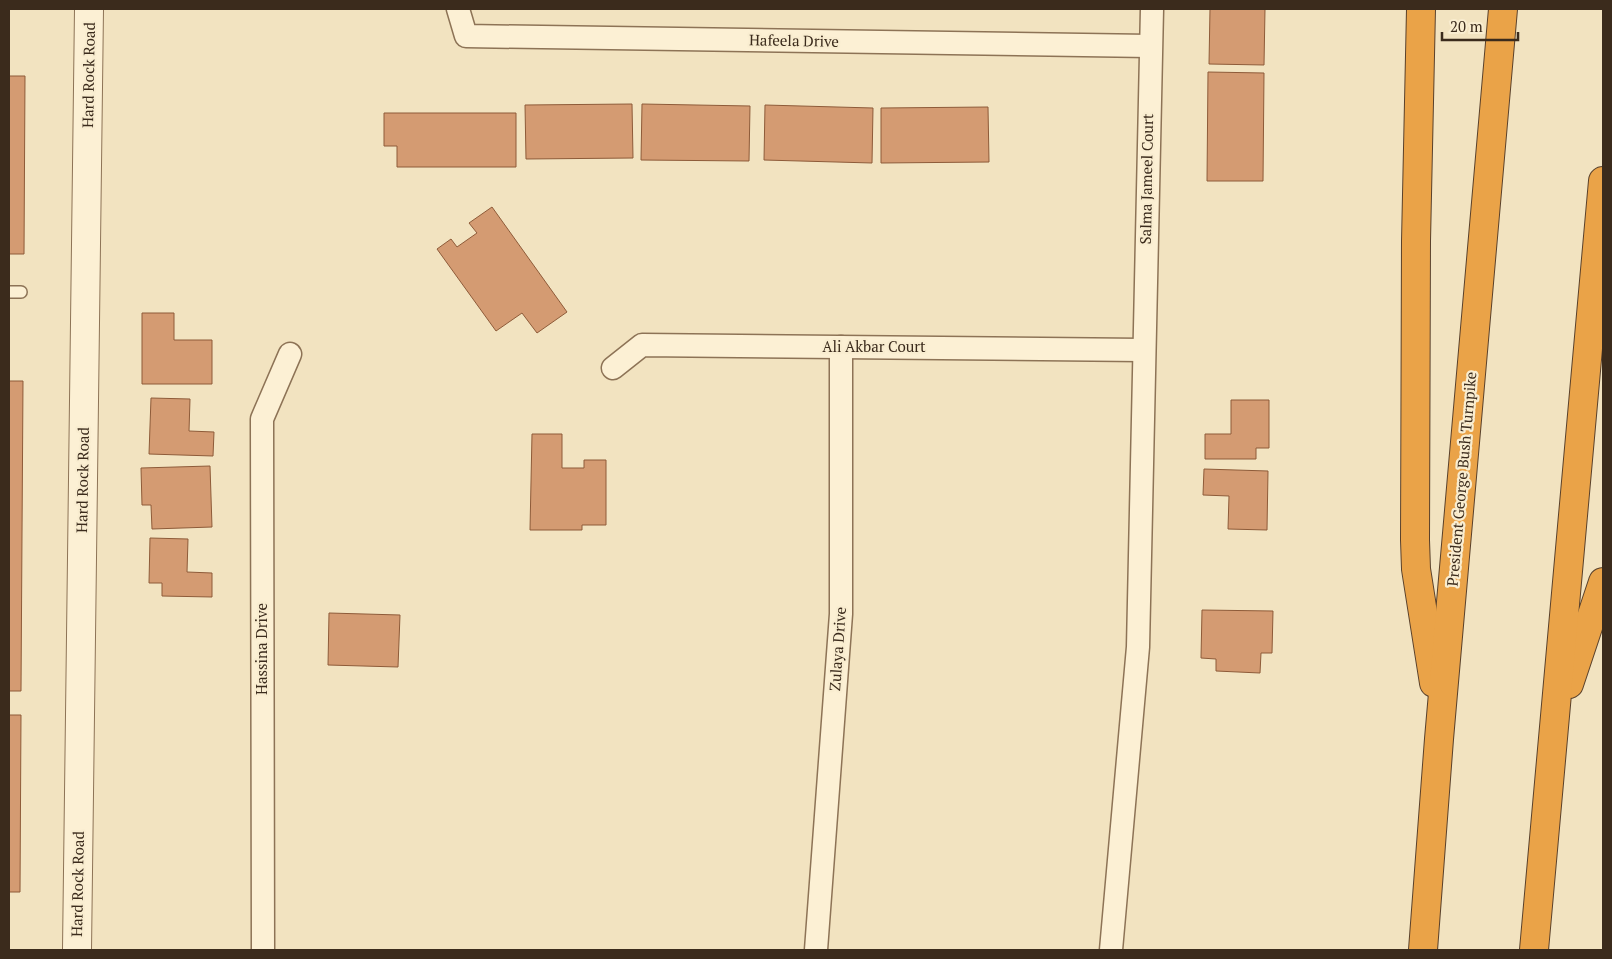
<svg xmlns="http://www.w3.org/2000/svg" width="1612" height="959" viewBox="0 0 1612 959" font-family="'PT Serif',serif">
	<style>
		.building { fill: #d49b72; stroke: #8e5b39 }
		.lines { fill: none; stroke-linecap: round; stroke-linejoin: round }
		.service-casing { stroke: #8d7356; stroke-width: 14 }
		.minor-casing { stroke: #8d7356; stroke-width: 25 }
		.tertiary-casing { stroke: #8d7356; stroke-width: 30 }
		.motorway-casing { stroke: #5a412b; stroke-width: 30 }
		.service { stroke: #fcf0d4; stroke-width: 11 }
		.minor { stroke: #fcf0d4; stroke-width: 22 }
		.tertiary { stroke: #fcf0d4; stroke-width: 28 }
		.motorway { stroke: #eaa348; stroke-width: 28 }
		.labels { text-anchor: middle; stroke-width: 4.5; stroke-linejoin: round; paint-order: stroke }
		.street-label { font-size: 15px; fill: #3b2b1c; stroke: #f9edd0 }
	</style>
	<rect width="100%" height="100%" fill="#f2e3c0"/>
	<g class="building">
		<polygon points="1210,9 1265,9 1264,65 1209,64"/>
		<polygon points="1208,72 1264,73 1263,181 1207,181"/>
		<polygon points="9,76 25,76 24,254 9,254"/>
		<polygon points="632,104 633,158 526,159 525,105"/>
		<polygon points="642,104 750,106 749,161 641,160"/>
		<polygon points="765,105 873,108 872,163 764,160"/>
		<polygon points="988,107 989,162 881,163 881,108"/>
		<polygon points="384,113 516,113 516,167 397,167 397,146 384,146"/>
		<polygon points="492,207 567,312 537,333 522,313 496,331 437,249 451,239 457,247 477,233 469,223"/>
		<polygon points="142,313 174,313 174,340 212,340 212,384 142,384"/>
		<polygon points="9,381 23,381 21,691 9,691"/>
		<polygon points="151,398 190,399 189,431 214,432 213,456 149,454"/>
		<polygon points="1231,400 1269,400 1269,448 1256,448 1256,459 1205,459 1205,434 1231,434"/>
		<polygon points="532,434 562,434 562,468 584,468 584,460 606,460 606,525 582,525 582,530 530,530"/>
		<polygon points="210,466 212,527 152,529 151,505 142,505 141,468"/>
		<polygon points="1204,469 1268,471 1267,530 1228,529 1229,496 1203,495"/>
		<polygon points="150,538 188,539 187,572 212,573 212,597 162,596 162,583 149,583"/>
		<polygon points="1202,610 1273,611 1272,653 1261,653 1260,673 1216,671 1216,659 1201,658"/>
		<polygon points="329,613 400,615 398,667 328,665"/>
		<polygon points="9,715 21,715 20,892 9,892"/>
	</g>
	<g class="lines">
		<defs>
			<polyline id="service" points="9,292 21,292"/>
			<g id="minor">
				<polyline points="458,9 466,36 1150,46"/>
				<polyline points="613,368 642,345 1143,350"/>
				<polyline points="263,950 262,419 290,354"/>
				<polyline points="816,950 841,614 841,347"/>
				<polyline points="1111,950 1138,647 1152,9"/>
			</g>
			<polyline id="tertiary" points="77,950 89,9"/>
			<g id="motorway">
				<polyline points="1421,9 1416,241 1415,540 1416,569 1434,683"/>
				<polyline points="1569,684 1603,582"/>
				<polyline points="1423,950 1439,739 1503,9"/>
				<polyline points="1534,950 1603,181"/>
			</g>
		</defs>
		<use href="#service" class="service-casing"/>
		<use href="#minor" class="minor-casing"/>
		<use href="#tertiary" class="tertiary-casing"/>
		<use href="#motorway" class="motorway-casing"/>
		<use href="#service" class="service"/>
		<use href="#minor" class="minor"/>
		<use href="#tertiary" class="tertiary"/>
		<use href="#motorway" class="motorway"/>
	</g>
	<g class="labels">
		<g class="street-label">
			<text transform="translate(794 41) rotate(1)" y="5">Hafeela Drive</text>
			<text transform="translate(89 75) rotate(-89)" y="5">Hard Rock Road</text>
			<text transform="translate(1147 179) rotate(-89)" y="5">Salma Jameel Court</text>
			<text x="874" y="352">Ali Akbar Court</text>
			<text transform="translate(1462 479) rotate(-85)" y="5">President George Bush Turnpike</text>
			<text transform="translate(83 480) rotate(-89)" y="5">Hard Rock Road</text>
			<text transform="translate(262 649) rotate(-90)" y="5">Hassina Drive</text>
			<text transform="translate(838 649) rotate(-86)" y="5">Zulaya Drive</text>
			<text transform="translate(78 884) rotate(-89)" y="5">Hard Rock Road</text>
		</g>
	</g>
	<rect width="1612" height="959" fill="none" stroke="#3b2b1c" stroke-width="20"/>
	<path d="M1442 32v8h76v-8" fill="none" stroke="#3b2b1c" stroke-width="2.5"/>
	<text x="1450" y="32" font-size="15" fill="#3b2b1c" stroke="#f9edd0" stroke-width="4" paint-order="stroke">20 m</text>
</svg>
